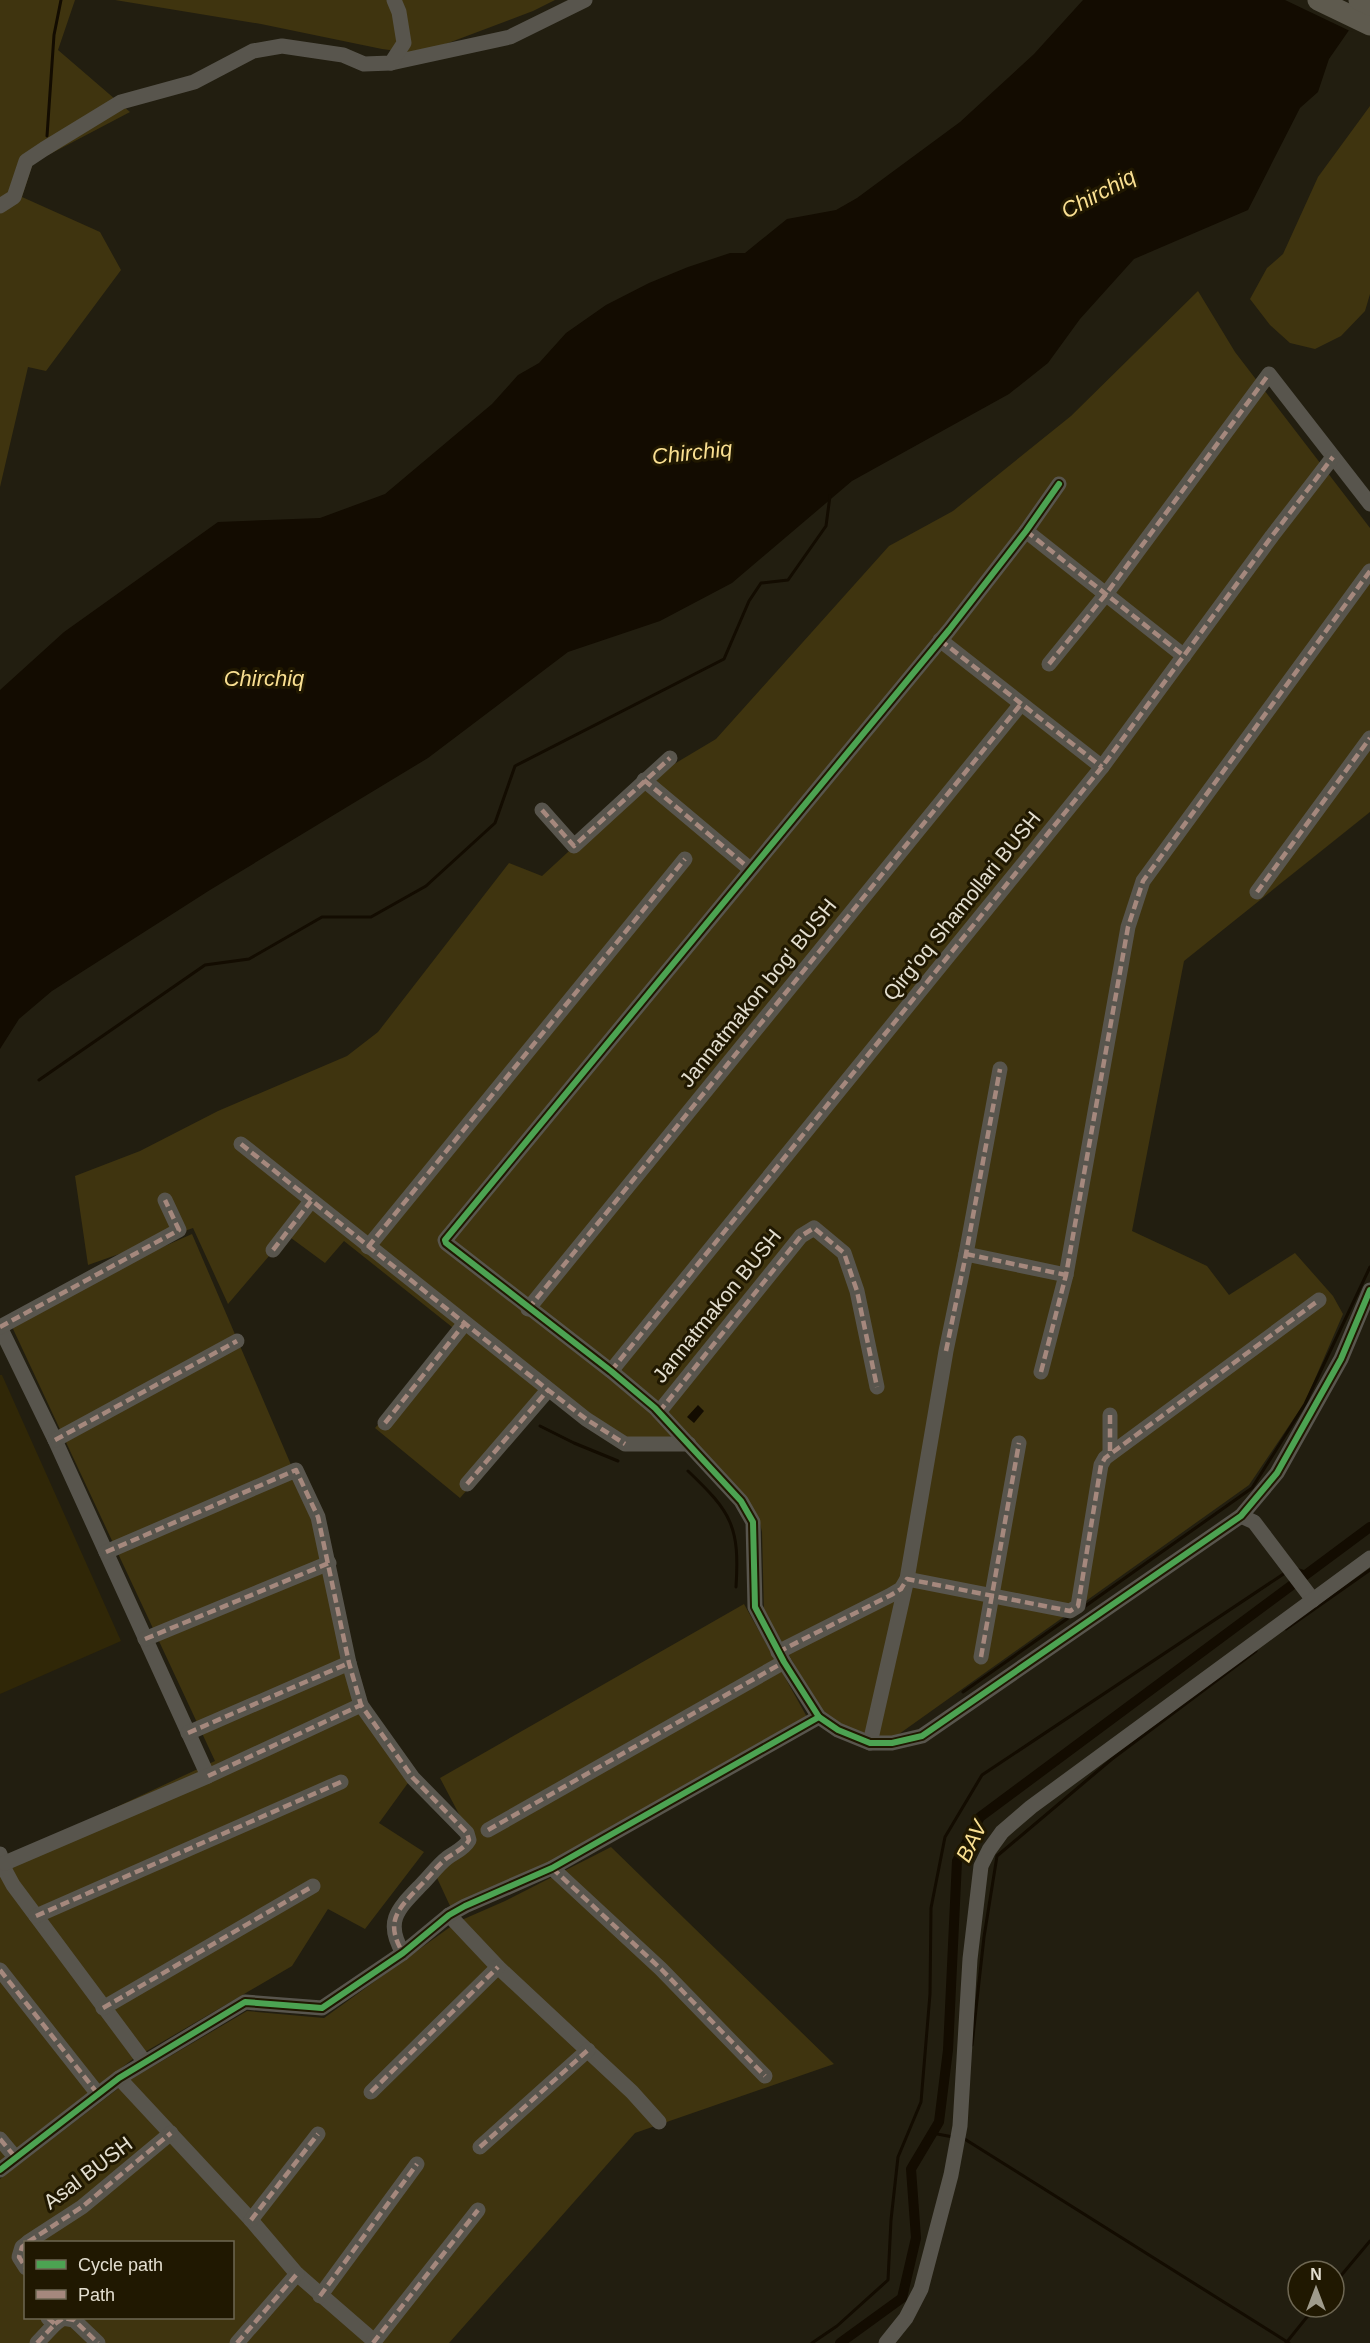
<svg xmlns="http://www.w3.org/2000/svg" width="1370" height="2343" viewBox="0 0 1370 2343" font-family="Arial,sans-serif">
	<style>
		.built { fill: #302707 }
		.green { fill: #3f340f; fill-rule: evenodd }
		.water { fill: #130c01 }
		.pier { fill: #221e10 }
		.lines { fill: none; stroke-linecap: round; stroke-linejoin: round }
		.stream { stroke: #130c01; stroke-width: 3 }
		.canal { stroke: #130c01; stroke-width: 10 }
		.minor { stroke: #58554d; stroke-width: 15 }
		.highway { stroke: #5e5a4e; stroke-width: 21 }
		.quiet { stroke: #a5887d; stroke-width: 4.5; stroke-dasharray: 9 4.5; stroke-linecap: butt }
		.cycleway-casing { stroke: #201801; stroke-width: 10 }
		.cycleway { stroke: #4ca352; stroke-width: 6 }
		.labels { text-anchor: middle; stroke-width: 6; stroke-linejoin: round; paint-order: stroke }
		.street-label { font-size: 21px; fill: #e3decf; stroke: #201801 }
		.water-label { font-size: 22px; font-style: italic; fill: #f9df91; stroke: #201801 }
	</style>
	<rect width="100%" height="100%" fill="#221e10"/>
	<polygon class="built" points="0,1375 2,1375 121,1641 0,1694"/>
	<g class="green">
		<polygon points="0,0 75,0 58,50 130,112 33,163 22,197 100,232 121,270 46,371 28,367 0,487"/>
		<polygon points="115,0 555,0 533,11 419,54 382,49 261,24"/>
		<polygon points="1370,106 1370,294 1365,311 1341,336 1315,349 1290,343 1270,325 1250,299 1267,268 1283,254 1318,177"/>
		<polygon points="1198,291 1235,352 1370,528 1370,812 1184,961 1132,1231 1207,1266 1229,1295 1295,1253 1333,1296 1343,1314 1305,1402 1249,1485 892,1739 869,1738 825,1717 764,1613 762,1532 759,1519 687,1444 626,1442 551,1394 460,1498 375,1428 457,1331 344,1241 325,1263 287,1235 228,1304 193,1228 88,1265 75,1176 140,1151 218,1111 347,1056 378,1032 509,863 542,876 644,782 716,739 889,546 953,511 1071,416"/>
		<polygon points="192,1234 331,1558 360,1700 413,1776 379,1823 424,1852 365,1929 328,1909 292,1966 133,2059 43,2128 0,2164 0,1856 3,1860 215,1761 7,1316"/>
		<polygon points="744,1604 807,1717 540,1870 451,1908 431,1865 471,1837 440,1778"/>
		<path d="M611,1847L834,2064L635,2133L449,2343H0V2179L128,2081L247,2011L324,2018L457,1922L505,1901ZM26,2242H232V2318H26Z"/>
	</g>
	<g class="water">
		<polygon points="1083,0 1370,0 1329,59 1318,92 1300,108 1248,210 1134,259 1080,319 1048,363 1009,394 852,481 732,583 660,621 568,652 428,758 210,890 52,991 19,1019 0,1049 0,690 64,632 218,522 320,518 385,494 492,404 518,375 539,363 566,333 606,305 649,283 688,267 730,253 745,253 787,219 836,210 857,198 960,122 1034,54"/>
		<polygon points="698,1405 704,1411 694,1423 687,1417"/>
	</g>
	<polygon class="pier" points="1285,0 1370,0 1370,6 1352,32"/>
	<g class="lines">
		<g class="stream">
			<polyline points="47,136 54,35 61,0"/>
			<polyline points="39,1080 205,965 249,959 322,917 371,917 426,886 495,823 515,766 724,659 749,601 761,583 788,580 826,526 830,496"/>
			<polyline points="540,1426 574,1443 618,1461"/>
			<path d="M688,1471C731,1512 740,1526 736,1587"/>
			<polyline points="1296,1569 1308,1573"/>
			<polyline points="1084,1607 1252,1488 1305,1404 1370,1267"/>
			<polyline points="1286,1629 1370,1570"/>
			<polyline points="963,1692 1071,1616"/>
			<polyline points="972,2045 984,1937 997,1856 1112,1759 1256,1651"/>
			<polyline points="932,2133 953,2137"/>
			<polyline points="963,2138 1289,2343"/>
			<polyline points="1334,2284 1370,2241"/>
			<polyline points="812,2343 837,2326 888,2280 891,2220 898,2157 921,2102 930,1994 931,1908 945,1837 982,1775 1285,1573"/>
			<polyline points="1286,2343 1315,2307"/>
		</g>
		<polyline class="canal" points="840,2343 902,2298 916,2238 911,2169 939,2122 948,2050 957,1861 980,1817 1370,1527"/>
		<g class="minor">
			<polyline points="391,63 510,37 585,0"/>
			<polyline points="0,206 14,197 26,161 44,149 121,102 194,82 253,51 282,46 343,55 364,64 391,63 404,43 399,12 394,0"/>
			<polyline points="1059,484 1026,531 949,630 445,1240 446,1243 611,1371 655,1408 741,1501 753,1522 755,1607 784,1662 819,1717 838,1730 870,1743 892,1743 922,1736 1241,1516 1277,1473 1341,1359 1370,1290"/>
			<polyline points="1026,531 1184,656"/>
			<polyline points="940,640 1102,767"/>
			<polyline points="1049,664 1106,594 1269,374 1370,504"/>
			<polyline points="644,780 750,869"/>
			<polyline points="542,810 574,846 670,758"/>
			<polyline points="1257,892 1370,738"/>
			<polyline points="241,1144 586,1419 625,1444 689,1444"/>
			<polyline points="368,1247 685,859"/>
			<polyline points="273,1250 311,1201"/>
			<polyline points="966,1254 1066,1275"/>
			<polyline points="528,1309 1021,704"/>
			<polyline points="0,1327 55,1440 208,1776"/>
			<polyline points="0,1327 179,1230 165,1200"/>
			<polyline points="611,1371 1102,767 1272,536 1333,457"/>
			<polyline points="1041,1372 1066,1275 1128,927 1143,881 1370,571"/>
			<polyline points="659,1412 801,1236 814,1228 844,1253 857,1291 877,1387"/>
			<polyline points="1110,1415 1110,1453"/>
			<polyline points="385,1423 465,1323"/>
			<polyline points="55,1440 237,1341"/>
			<polyline points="467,1484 548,1390"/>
			<polyline points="1241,1516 1254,1522 1313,1600"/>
			<path d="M106,1552L296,1470L318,1517L349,1663L361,1705L413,1778L467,1833L469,1840C464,1849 455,1852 447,1858C438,1865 430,1876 421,1885C398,1909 384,1921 403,1953"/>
			<polyline points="145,1639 329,1563"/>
			<polyline points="778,1652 891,1595 901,1589 907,1579 1070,1611 1078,1606 1101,1465 1105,1458 1319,1300"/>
			<polyline points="981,1657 1019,1443"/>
			<polyline points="188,1733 349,1663"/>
			<polyline points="870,1743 907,1579 946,1351 966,1254 1000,1069"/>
			<polyline points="488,1830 784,1662"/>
			<polyline points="0,1854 6,1872 13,1885 144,2061"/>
			<polyline points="5,1863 208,1776 361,1705"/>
			<polyline points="552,1868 661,1969 765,2076"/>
			<polyline points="449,1915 498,1967 632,2092 659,2122"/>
			<polyline points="36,1916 341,1782"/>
			<polyline points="0,1970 98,2094"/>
			<polyline points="103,2008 313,1886"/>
			<polyline points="119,2078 251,2220 297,2274 374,2341"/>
			<polyline points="371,2092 498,1967"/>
			<polyline points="0,2139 15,2157"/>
			<polyline points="480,2147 588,2050"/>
			<polyline points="0,2170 119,2078 245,2002 322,2008 403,1953 449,1915 465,1906 552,1868 819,1717"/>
			<polyline points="251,2220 318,2134"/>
			<polyline points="28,2242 82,2207 171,2133"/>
			<polyline points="26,2244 22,2247 19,2257 26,2268"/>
			<polyline points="320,2296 417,2164"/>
			<polyline points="55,2324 63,2318 74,2320 98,2343"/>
			<polyline points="37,2343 55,2324 48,2318"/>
			<polyline points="237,2343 297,2274"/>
			<polyline points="373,2343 478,2210"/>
			<polyline points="886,2343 906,2318 921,2289 951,2175 960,2126 970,1959 981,1866 989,1850 1002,1832 1031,1807 1370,1558"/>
		</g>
		<g class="highway">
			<polyline points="1318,0 1370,25"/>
			<polyline points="1359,0 1370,5"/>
		</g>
		<g class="quiet">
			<polyline points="1026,531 1184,656"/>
			<polyline points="940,640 1102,767"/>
			<polyline points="1049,664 1106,594 1269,374"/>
			<polyline points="644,780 750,869"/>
			<polyline points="542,810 574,846 670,758"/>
			<polyline points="1257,892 1370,738"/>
			<polyline points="241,1144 548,1390 586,1419 625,1444"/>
			<polyline points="368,1247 685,859"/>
			<polyline points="273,1250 311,1201"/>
			<polyline points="966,1254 1066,1275"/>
			<polyline points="528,1309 1021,704"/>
			<polyline points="0,1327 179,1230 165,1200"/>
			<polyline points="946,1351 966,1254 1000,1069"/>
			<polyline points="611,1371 1102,767 1272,536 1333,457"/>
			<polyline points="1041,1372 1066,1275 1128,927 1143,881 1370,571"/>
			<polyline points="659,1412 801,1236 814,1228 844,1253 857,1291 877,1387"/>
			<polyline points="1110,1415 1110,1453"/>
			<polyline points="385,1423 465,1323"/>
			<polyline points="55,1440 237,1341"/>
			<polyline points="467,1484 548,1390"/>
			<path d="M106,1552L296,1470L318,1517L349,1663L361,1705L413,1778L467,1833L469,1840C464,1849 455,1852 447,1858C438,1865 430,1876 421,1885C398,1909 384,1921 403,1953"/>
			<polyline points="145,1639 329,1563"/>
			<polyline points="778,1652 891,1595 901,1589 907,1579 1070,1611 1078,1606 1101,1465 1105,1458 1319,1300"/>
			<polyline points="981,1657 1019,1443"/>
			<polyline points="188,1733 349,1663"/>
			<polyline points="208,1776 361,1705"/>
			<polyline points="488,1830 784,1662"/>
			<polyline points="552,1868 661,1969 765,2076"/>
			<polyline points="36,1916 341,1782"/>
			<polyline points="0,1970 98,2094"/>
			<polyline points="103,2008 313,1886"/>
			<polyline points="371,2092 498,1967"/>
			<polyline points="0,2139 15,2157"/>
			<polyline points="480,2147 588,2050"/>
			<polyline points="251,2220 318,2134"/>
			<polyline points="28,2242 82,2207 171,2133"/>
			<polyline points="26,2244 22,2247 19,2257 26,2268"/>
			<polyline points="320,2296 417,2164"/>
			<polyline points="55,2324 63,2318 74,2320 98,2343"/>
			<polyline points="37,2343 55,2324 48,2318"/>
			<polyline points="237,2343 297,2274"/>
			<polyline points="373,2343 478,2210"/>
		</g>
		<defs>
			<g id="cycleway">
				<polyline points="1059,484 1026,531 949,630 445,1240 446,1243 611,1371 655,1408 741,1501 753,1522 755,1607 784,1662 819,1717 838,1730 870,1743 892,1743 922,1736 1241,1516 1277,1473 1341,1359 1370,1290"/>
				<polyline points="0,2170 119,2078 245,2002 322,2008 403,1953 449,1915 465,1906 552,1868 819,1717"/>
			</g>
		</defs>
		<use href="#cycleway" class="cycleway-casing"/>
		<use href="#cycleway" class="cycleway"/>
	</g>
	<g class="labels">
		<g class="street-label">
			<text transform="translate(962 906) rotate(-51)" y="7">Qirg'oq Shamollari BUSH</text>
			<text transform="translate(758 993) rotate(-51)" y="7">Jannatmakon bog' BUSH</text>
			<text transform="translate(717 1306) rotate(-51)" y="7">Jannatmakon BUSH</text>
			<text transform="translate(88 2173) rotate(-37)" y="7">Asal BUSH</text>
		</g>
		<g class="water-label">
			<text transform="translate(1098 193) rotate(-28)" y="8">Chirchiq</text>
			<text transform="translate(692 452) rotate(-6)" y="8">Chirchiq</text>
			<text x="264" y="686">Chirchiq</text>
			<text transform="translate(971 1841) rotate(-64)" y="8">BAV</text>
		</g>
	</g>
	<rect x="24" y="2241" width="210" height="78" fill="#201801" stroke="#6e6753" stroke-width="1.5"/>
	<rect x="36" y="2260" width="30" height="9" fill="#4ca352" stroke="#6e6753" stroke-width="1.5"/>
	<text x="78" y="2271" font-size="18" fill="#e3decf">Cycle path</text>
	<rect x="36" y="2290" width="30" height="9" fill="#a5887d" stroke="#6e6753" stroke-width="1.5"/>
	<text x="78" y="2301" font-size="18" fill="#e3decf">Path</text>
	<g transform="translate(1316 2289)"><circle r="28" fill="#201801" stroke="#6e6753" stroke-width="1.5"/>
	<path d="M0-4.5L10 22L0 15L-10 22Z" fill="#9f9b8c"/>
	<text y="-9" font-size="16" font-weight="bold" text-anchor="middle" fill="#e3decf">N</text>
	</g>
</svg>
